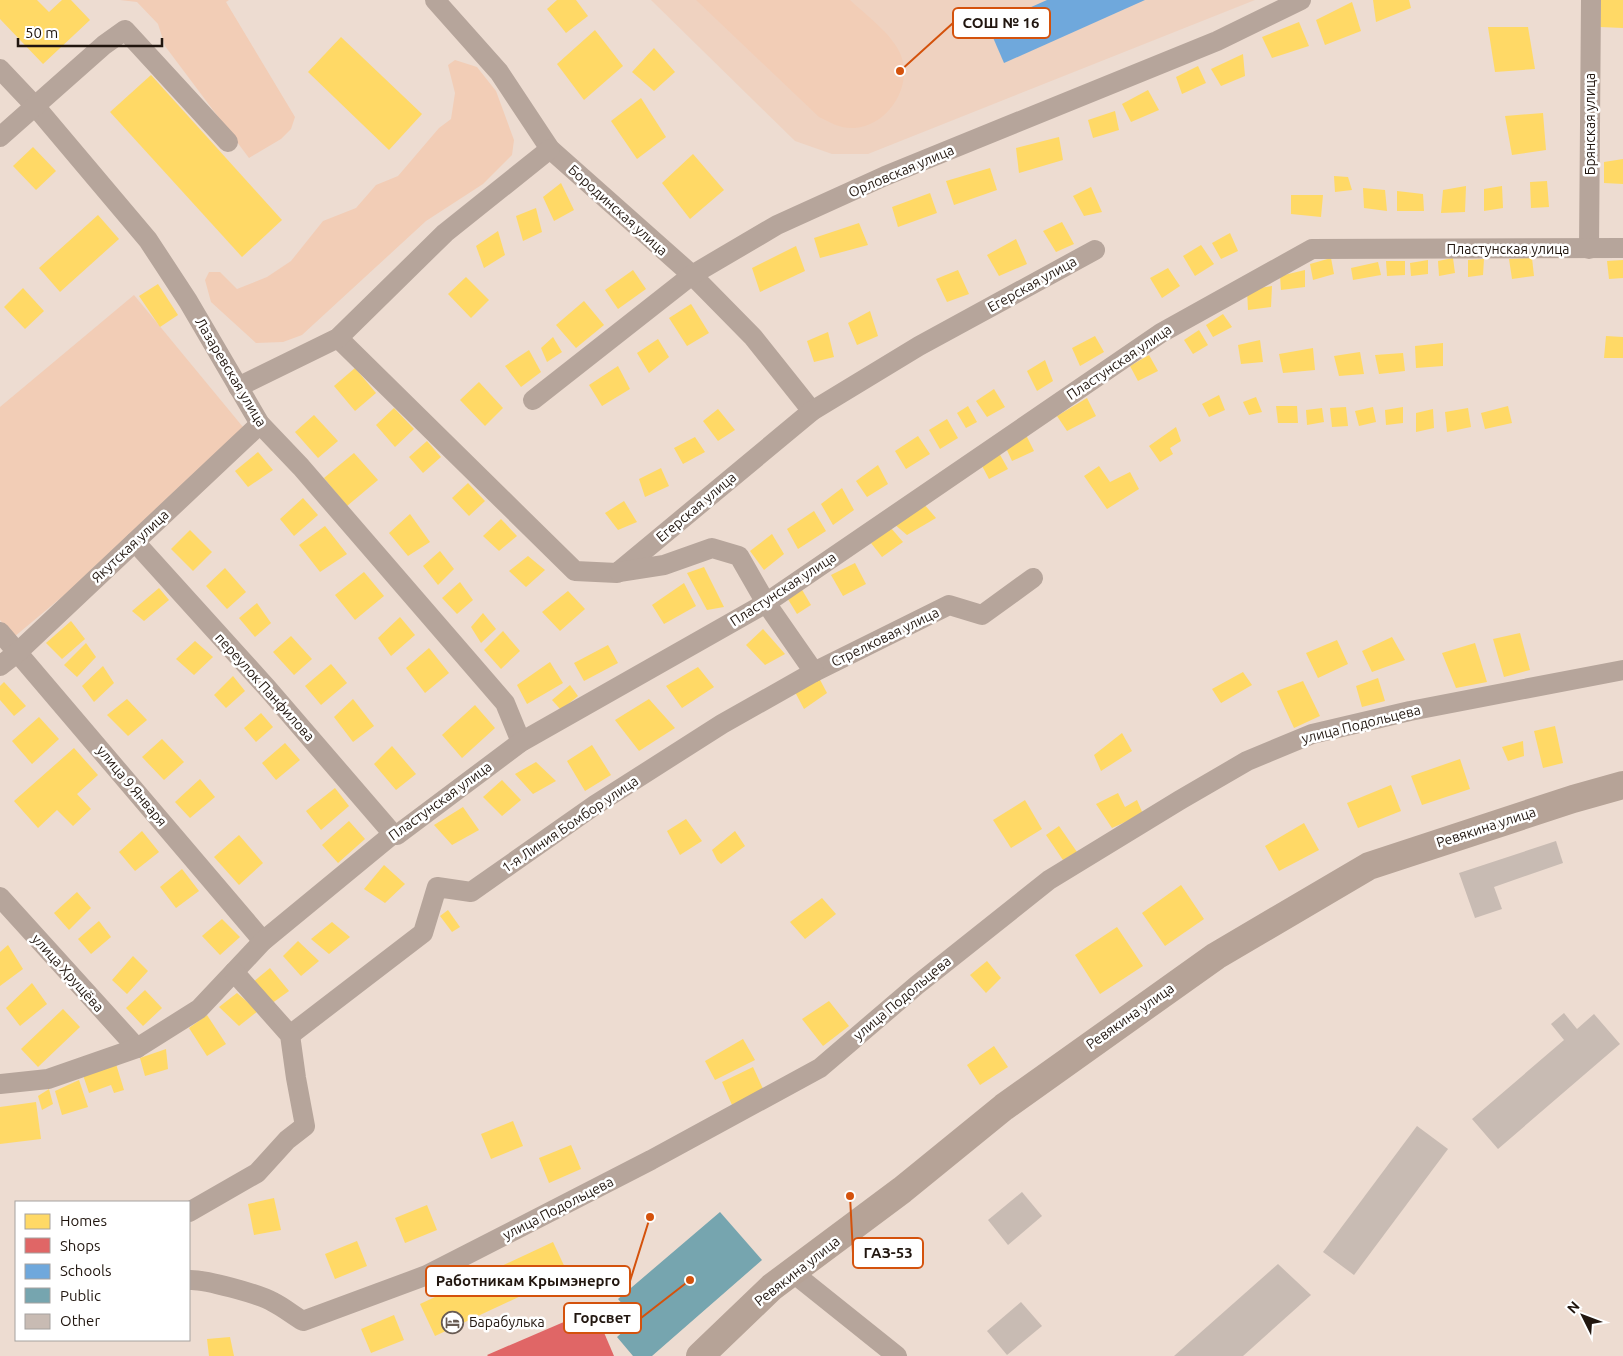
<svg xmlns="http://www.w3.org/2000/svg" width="1623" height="1356" viewBox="0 0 1623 1356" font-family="Ubuntu,sans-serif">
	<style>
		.built { fill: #efd2c0 }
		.green { fill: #f2cdb6 }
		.homes { fill: #ffd966 }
		.shops { fill: #e06666 }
		.schools { fill: #6fa8dc }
		.public { fill: #76a5af }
		.building { fill: #c8bbb3 }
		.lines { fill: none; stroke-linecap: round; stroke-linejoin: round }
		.street { stroke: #b6a59b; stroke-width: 20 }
		.secondary { stroke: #b6a397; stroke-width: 28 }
		.labels { text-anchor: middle; stroke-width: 5; stroke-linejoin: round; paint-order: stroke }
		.street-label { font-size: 14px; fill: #21160f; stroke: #fff }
		.poi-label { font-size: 14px; fill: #21160f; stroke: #fff; text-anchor: start }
		.leader { fill: none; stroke: #d4520c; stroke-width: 2 }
		.callout-dot { fill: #d4520c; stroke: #fff; stroke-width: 2 }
		.callout { fill: #fff; stroke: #d4520c; stroke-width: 2 }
		.callout-label { font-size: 15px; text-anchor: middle; font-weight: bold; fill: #21160f }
	</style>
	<rect width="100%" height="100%" fill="#eddcd1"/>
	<polygon class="built" points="651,0 1255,0 868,154 832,154 795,141"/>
	<g class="green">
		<polygon points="120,0 229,0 226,2 295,117 291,129 281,139 249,158 165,46 158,24 137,2"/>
		<path d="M696,0H850C867,16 890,32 900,53C914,85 889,125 855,128C841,129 831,123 819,117Z"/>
		<polygon points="455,60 477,67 496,91 514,140 512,155 483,184 426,221 302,335 283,342 256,343 211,302 205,280 209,272 220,272 237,289 267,277 291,261 323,221 356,208 376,185 398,176 439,128 451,119 455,93 448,65"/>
		<polygon points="134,295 252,438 14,637 0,620 0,407"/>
	</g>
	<g class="homes">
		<polygon points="0,0 37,0 49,12 62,0 71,0 90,20 43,64 0,19"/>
		<polygon points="557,0 576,0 588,16 566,33 547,9"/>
		<polygon points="1373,0 1409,0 1411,8 1376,22"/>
		<polygon points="1601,0 1623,0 1623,28 1600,27"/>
		<polygon points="1352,2 1361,31 1325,45 1316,20"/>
		<polygon points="1299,22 1309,46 1272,58 1262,37"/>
		<polygon points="1488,27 1528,27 1535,69 1495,72"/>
		<polygon points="595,30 623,66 584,100 557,64"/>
		<polygon points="341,37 422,114 389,150 308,72"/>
		<polygon points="654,48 675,72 654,91 632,72"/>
		<polygon points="1243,54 1245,76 1221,86 1211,69"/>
		<polygon points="1198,66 1206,83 1182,94 1176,77"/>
		<polygon points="151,75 282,220 242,257 110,112"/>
		<polygon points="1148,90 1159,110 1131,122 1122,104"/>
		<polygon points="641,98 666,137 637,159 611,121"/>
		<polygon points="1115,111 1119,130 1093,138 1088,120"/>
		<polygon points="1543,113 1546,150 1512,155 1505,116"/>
		<polygon points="1059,137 1063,160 1019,173 1016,148"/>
		<polygon points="33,147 56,171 36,190 13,166"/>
		<polygon points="693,154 724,190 690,219 662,183"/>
		<polygon points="1623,159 1623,184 1604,183 1604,162"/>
		<polygon points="990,168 997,190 954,205 946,181"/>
		<polygon points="1334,176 1348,177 1352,190 1335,192"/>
		<polygon points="1547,181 1549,207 1531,208 1530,182"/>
		<polygon points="561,183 574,210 554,221 543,197"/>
		<polygon points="1466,186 1465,212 1441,213 1443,190"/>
		<polygon points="1502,186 1503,208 1484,211 1484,189"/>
		<polygon points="1091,187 1102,212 1084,216 1073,196"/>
		<polygon points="1363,188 1385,190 1387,211 1364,208"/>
		<polygon points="1397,191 1423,194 1424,211 1397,211"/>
		<polygon points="930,193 937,213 898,227 892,207"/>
		<polygon points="1291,195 1323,195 1321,217 1291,214"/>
		<polygon points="536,208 542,232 523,241 516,216"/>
		<polygon points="98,215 119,239 60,292 39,268"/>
		<polygon points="1062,222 1074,244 1056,252 1043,231"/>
		<polygon points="859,223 868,245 820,258 814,238"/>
		<polygon points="498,231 505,255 484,268 476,246"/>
		<polygon points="1230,233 1238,251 1221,259 1212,243"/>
		<polygon points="1016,239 1027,264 999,276 987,255"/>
		<polygon points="1201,245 1214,264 1195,276 1183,256"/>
		<polygon points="796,246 805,271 760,292 752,268"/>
		<polygon points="1331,258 1334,274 1313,280 1310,264"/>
		<polygon points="1453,258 1455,273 1439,276 1438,261"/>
		<polygon points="1532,258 1534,276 1512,279 1509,259"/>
		<polygon points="1484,259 1483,275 1468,277 1468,260"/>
		<polygon points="1428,260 1428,274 1411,276 1410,263"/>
		<polygon points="1623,260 1623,278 1609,279 1607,261"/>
		<polygon points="1386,261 1405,261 1405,275 1387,276"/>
		<polygon points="1378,262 1381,275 1353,280 1351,268"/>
		<polygon points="1168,268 1180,286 1162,298 1150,278"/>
		<polygon points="633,270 646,289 618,309 605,290"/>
		<polygon points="958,270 969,294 947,302 936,279"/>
		<polygon points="1305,270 1305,287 1281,290 1280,276"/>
		<polygon points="466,277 489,300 471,318 448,294"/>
		<polygon points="158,284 178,315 160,327 139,296"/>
		<polygon points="1272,286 1271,307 1248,310 1247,290"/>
		<polygon points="23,288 44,311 25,329 4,307"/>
		<polygon points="584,301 604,325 576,348 556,325"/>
		<polygon points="691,304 709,333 687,346 669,318"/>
		<polygon points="870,311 878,336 857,345 848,323"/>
		<polygon points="1223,314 1232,327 1213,337 1206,325"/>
		<polygon points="1199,330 1208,345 1193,354 1184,340"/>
		<polygon points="828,332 834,357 814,362 807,341"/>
		<polygon points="1095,336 1104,352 1080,366 1072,348"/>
		<polygon points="1606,336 1623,337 1623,358 1604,358"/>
		<polygon points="553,337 562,352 547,362 541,348"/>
		<polygon points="658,339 669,357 649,373 637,353"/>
		<polygon points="1260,340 1263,362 1241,364 1238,345"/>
		<polygon points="1443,343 1443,366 1416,368 1415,346"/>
		<polygon points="1313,348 1315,370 1283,373 1279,354"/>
		<polygon points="529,350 541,372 521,387 505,366"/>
		<polygon points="1360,352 1364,374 1339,376 1334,356"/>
		<polygon points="1403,353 1405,371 1379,374 1375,355"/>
		<polygon points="1149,355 1158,371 1138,381 1130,366"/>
		<polygon points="1045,360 1053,381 1037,391 1027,371"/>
		<polygon points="618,366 630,389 602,406 589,385"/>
		<polygon points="355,368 376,393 355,411 334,386"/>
		<polygon points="479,382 503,408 485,426 460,400"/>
		<polygon points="994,389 1005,407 987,417 976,401"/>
		<polygon points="1219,395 1225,410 1209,417 1202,404"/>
		<polygon points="1256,397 1262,412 1249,415 1243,402"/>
		<polygon points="1087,398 1096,416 1067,431 1057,416"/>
		<polygon points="968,406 977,422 966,428 957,413"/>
		<polygon points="1276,406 1297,406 1298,423 1278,423"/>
		<polygon points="1508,406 1512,423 1485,429 1481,413"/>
		<polygon points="1346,407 1348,426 1332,427 1330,408"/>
		<polygon points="1373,407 1376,422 1359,426 1355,411"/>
		<polygon points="1403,407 1403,423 1386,425 1385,410"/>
		<polygon points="394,408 414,429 395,447 376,425"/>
		<polygon points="1322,408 1324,422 1307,425 1306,410"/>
		<polygon points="1468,408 1471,427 1447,432 1445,412"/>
		<polygon points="718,409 735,430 718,441 703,421"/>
		<polygon points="1433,409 1434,428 1416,432 1416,413"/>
		<polygon points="314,415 338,441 318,458 295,432"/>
		<polygon points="947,419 958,438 940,449 929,430"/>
		<polygon points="1176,427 1181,441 1170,448 1173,454 1160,462 1149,446"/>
		<polygon points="1026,435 1034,451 1012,461 1006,448"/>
		<polygon points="918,436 930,454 906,469 895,451"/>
		<polygon points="695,437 705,452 683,464 674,448"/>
		<polygon points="427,441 441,457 423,473 409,457"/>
		<polygon points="258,452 273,470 248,487 235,471"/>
		<polygon points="354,453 378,480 347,506 324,478"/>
		<polygon points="999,453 1008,469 989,479 981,464"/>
		<polygon points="878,465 888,484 867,497 856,481"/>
		<polygon points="1099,466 1110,482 1130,472 1139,489 1107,509 1084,476"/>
		<polygon points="661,468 669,486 645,497 639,479"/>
		<polygon points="468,483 485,501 469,516 452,498"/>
		<polygon points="842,488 854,510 833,525 821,504"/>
		<polygon points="303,498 318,515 294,536 280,519"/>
		<polygon points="624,501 637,522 618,530 605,513"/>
		<polygon points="923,503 936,518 907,535 893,523"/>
		<polygon points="814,511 826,531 798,549 787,529"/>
		<polygon points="410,514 430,542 408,556 389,533"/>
		<polygon points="501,519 517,536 499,551 483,536"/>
		<polygon points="325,526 347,554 320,572 299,545"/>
		<polygon points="891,528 903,542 882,557 871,543"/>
		<polygon points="190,530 212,552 193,571 171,549"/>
		<polygon points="772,534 784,554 764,570 750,551"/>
		<polygon points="440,551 454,569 438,585 423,566"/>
		<polygon points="528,556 545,570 526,587 509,571"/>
		<polygon points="855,563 866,584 843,596 831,575"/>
		<polygon points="704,567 724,607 707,610 687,573"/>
		<polygon points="225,568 246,592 227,609 206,586"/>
		<polygon points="364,572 384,596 355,620 335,595"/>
		<polygon points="460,582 473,600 457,614 442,598"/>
		<polygon points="684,583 696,606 664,624 652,605"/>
		<polygon points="159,588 169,600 144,621 132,611"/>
		<polygon points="801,588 811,605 797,614 786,596"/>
		<polygon points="568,591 585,609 560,631 542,612"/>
		<polygon points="257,603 271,623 255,637 239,618"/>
		<polygon points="483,613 496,629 481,643 471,627"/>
		<polygon points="400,617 415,635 391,656 378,638"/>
		<polygon points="71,621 85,639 62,659 46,643"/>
		<polygon points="763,629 785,654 765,665 746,645"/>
		<polygon points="503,631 520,651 501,669 484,650"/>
		<polygon points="1520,633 1530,670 1504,677 1493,639"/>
		<polygon points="291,636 312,659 294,675 273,652"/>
		<polygon points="1392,637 1405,660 1372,672 1362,651"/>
		<polygon points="1337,640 1348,664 1318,678 1306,653"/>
		<polygon points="195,641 213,657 194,675 176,659"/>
		<polygon points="86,643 96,657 77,677 64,665"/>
		<polygon points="1475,643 1487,682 1456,688 1442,653"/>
		<polygon points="608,645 618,663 584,681 574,663"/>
		<polygon points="429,648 449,673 425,693 406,668"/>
		<polygon points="550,662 563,683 527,704 517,685"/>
		<polygon points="331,664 347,683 321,705 305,686"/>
		<polygon points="103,666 114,683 94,702 82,686"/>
		<polygon points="698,667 714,687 682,708 666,686"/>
		<polygon points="1243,672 1252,685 1221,703 1212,689"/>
		<polygon points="233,676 245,691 226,708 214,695"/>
		<polygon points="818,676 827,693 804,709 795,692"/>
		<polygon points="1378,678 1385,701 1362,707 1356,686"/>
		<polygon points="1303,681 1320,716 1294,728 1277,691"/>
		<polygon points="4,682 26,706 14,716 0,700 0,686"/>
		<polygon points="570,685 578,696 561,710 552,700"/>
		<polygon points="127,699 147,720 128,736 107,715"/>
		<polygon points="353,699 374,726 353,742 334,717"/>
		<polygon points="649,699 675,728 639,751 615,720"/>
		<polygon points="475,705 495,728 462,758 442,735"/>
		<polygon points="261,713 273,727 256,742 244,728"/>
		<polygon points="39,717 59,739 32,764 12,741"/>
		<polygon points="1555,726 1563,763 1543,768 1534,731"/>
		<polygon points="1122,733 1132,751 1101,771 1094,755"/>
		<polygon points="162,739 184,762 164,780 142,757"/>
		<polygon points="1523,741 1524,756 1508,761 1502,747"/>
		<polygon points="285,743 300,760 276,780 262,763"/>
		<polygon points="592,745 611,775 585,791 567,761"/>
		<polygon points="392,746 416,774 396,790 374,764"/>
		<polygon points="74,748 98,775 77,794 91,809 73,826 57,810 38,828 14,801"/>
		<polygon points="1460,759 1470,789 1422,805 1411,776"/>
		<polygon points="536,762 556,781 533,794 515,774"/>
		<polygon points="200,779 215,797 190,818 175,802"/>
		<polygon points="502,780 521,800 502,816 483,797"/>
		<polygon points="1391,785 1401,811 1358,828 1347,803"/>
		<polygon points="335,788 349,806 321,830 306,811"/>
		<polygon points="1118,793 1125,807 1137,800 1143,814 1112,828 1096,804"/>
		<polygon points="1025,800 1042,829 1011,848 993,820"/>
		<polygon points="463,807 479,830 452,845 434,825"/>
		<polygon points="686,819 702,841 680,855 667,831"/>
		<polygon points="349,821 365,839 338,863 322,845"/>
		<polygon points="1304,823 1319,850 1279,871 1265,846"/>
		<polygon points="1059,826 1077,852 1063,860 1046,835"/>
		<polygon points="142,831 159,852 135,871 119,852"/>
		<polygon points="735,831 745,846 721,864 717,860 712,850"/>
		<polygon points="239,835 263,863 239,885 214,857"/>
		<polygon points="384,865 405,884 385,903 364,889"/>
		<polygon points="182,869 199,891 176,908 160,887"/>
		<polygon points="1181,885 1204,919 1165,946 1142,913"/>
		<polygon points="77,892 91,908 69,930 54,913"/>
		<polygon points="822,898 836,914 805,939 790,922"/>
		<polygon points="448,910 460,927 452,932 440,916"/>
		<polygon points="222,919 240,937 220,955 202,936"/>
		<polygon points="99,921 111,937 91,954 78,939"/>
		<polygon points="332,922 350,937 329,954 311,939"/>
		<polygon points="1117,927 1143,966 1100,994 1075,955"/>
		<polygon points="298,941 319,961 301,976 283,956"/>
		<polygon points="8,945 23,969 0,986 0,952"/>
		<polygon points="133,956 148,971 127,994 112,980"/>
		<polygon points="987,961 1001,978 986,993 970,975"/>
		<polygon points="270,968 289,991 271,1004 252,983"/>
		<polygon points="32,983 47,1004 20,1026 6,1008"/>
		<polygon points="145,990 162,1008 143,1026 126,1008"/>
		<polygon points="237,993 258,1011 239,1026 219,1007"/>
		<polygon points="829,1001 849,1026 823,1046 802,1019"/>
		<polygon points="63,1009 80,1027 38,1067 21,1049"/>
		<polygon points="207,1015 226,1044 207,1056 189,1028"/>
		<polygon points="743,1039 755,1060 715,1080 705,1061"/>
		<polygon points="994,1046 1008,1067 980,1085 967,1065"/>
		<polygon points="166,1049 168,1069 145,1076 140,1058"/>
		<polygon points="116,1064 124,1090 114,1093 111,1085 89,1093 83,1075"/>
		<polygon points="753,1067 764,1091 732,1105 722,1082"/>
		<polygon points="79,1080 88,1107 62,1115 55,1091"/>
		<polygon points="49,1089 53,1104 42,1110 38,1096"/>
		<polygon points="36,1102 41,1139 0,1144 0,1107"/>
		<polygon points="513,1121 523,1146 491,1159 481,1134"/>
		<polygon points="571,1145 581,1169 549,1183 539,1158"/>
		<polygon points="274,1198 281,1230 254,1235 248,1204"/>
		<polygon points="427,1205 437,1230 405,1243 395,1218"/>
		<polygon points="357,1241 367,1266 335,1279 325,1254"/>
		<polygon points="553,1242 568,1274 435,1336 420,1304"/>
		<polygon points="394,1315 404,1340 371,1353 361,1329"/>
		<polygon points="230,1337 234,1356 209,1356 207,1339"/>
	</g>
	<polygon class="shops" points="594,1309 614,1356 488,1356 487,1355"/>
	<polygon class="schools" points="1047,0 1145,0 1004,63 988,26"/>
	<polygon class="public" points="720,1212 762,1260 652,1356 633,1356 617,1337 636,1320 618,1299"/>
	<g class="building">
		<polygon points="1556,841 1563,863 1494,887 1502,909 1475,918 1459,873"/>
		<polygon points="1564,1013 1577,1029 1594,1014 1620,1044 1498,1149 1472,1119 1564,1040 1551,1024"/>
		<polygon points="1417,1126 1448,1149 1354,1275 1323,1252"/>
		<polygon points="1022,1192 1042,1216 1008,1245 988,1220"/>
		<polygon points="1278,1264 1311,1295 1243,1356 1174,1356"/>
		<polygon points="1021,1302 1042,1326 1007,1355 987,1331"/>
	</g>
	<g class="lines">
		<g class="street">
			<polyline points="435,0 499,72 550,149 692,275 753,337 812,411"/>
			<polyline points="0,69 35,106 148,240 188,301 260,424 301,467 505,703 521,742"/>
			<polyline points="0,137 104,45 125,30 228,142"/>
			<polyline points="1589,249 1591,0"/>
			<polyline points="338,338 575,571 617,573 812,411 919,346 1095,250"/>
			<polyline points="238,387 338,338 445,233 550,149"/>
			<polyline points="533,400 692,275 777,225 885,176 1217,41 1301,0"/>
			<polyline points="135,542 268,689 393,834"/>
			<polyline points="0,632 263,941"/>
			<polyline points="0,666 18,652 260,424"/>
			<polyline points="814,672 949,605 982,615 1033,578"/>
			<polyline points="0,897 137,1048"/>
			<polyline points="290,1035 423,933 437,887 471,892 595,805 722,724 814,672 766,603 739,556 712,548 664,565 619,572"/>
			<polyline points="0,1084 48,1079 137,1048 199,1009 263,941 393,834 397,835 521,742 766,603 1161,333 1312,249 1623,248"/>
			<polyline points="189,1212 257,1173 287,1140 305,1126 296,1078 290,1035 234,972"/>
			<polyline points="792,1272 897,1356"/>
			<path d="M189,1280C204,1279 259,1294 273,1302C283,1307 293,1315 303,1321L427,1275L651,1160L820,1068L917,985L1049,880L1180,800L1247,761L1312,734L1410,711L1623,670"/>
		</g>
		<polyline class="secondary" points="700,1356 772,1287 902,1190 1004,1107 1216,956 1369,866 1573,799 1623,785"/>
	</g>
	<defs>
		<symbol id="hotel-ring" viewBox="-11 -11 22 22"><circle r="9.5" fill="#fff" stroke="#685b53" stroke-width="1.5"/><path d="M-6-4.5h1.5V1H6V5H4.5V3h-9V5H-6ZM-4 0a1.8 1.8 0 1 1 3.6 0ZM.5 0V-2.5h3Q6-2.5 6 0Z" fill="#685b53"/></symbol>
	</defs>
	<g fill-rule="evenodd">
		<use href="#hotel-ring" x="440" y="1310" width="25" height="25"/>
	</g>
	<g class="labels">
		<g class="street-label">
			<text transform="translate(1590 124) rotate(-90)" y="5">Брянская улица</text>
			<text transform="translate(901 171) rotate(-23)" y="5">Орловская улица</text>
			<text transform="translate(618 210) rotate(42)" y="5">Бородинская улица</text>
			<text x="1508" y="254">Пластунская улица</text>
			<text transform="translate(1032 284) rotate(-29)" y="5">Егерская улица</text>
			<text transform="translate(1119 362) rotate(-34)" y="5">Пластунская улица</text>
			<text transform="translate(231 372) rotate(59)" y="5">Лазаревская улица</text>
			<text transform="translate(696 507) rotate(-40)" y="5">Егерская улица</text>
			<text transform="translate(130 546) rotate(-43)" y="5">Якутская улица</text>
			<text transform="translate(783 589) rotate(-33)" y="5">Пластунская улица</text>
			<text transform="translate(885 637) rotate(-26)" y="5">Стрелковая улица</text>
			<text transform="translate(265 687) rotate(48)" y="5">переулок Панфилова</text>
			<text transform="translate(1361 724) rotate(-14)" y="5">улица Подольцева</text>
			<text transform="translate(132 786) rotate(50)" y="5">улица 9 Января</text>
			<text transform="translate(440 801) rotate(-36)" y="5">Пластунская улица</text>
			<text transform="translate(570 824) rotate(-34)" y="5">1-я Линия Бомбор улица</text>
			<text transform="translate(1486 827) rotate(-18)" y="5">Ревякина улица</text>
			<text transform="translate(68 973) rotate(48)" y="5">улица Хрущёва</text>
			<text transform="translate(902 998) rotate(-40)" y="5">улица Подольцева</text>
			<text transform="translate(1130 1016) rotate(-35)" y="5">Ревякина улица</text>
			<text transform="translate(558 1208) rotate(-27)" y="5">улица Подольцева</text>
			<text transform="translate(797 1271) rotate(-38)" y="5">Ревякина улица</text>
		</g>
		<g class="poi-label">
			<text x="469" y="1327">Барабулька</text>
		</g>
	</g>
	<path class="leader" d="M900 71L953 23M850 1196L853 1253M650 1217L630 1281M690 1280L641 1318"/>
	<g class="callout-dot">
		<circle cx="900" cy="71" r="5"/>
		<circle cx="850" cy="1196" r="5"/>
		<circle cx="650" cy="1217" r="5"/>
		<circle cx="690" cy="1280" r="5"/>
	</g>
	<g class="callout">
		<rect x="953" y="8" width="97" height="30" rx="5"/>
		<rect x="853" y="1238" width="70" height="30" rx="5"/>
		<rect x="426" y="1266" width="204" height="30" rx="5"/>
		<rect x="564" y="1303" width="77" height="30" rx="5"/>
	</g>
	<g class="callout-label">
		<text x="1001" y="28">СОШ № 16</text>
		<text x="888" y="1258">ГАЗ-53</text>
		<text x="528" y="1286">Работникам Крымэнерго</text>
		<text x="602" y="1323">Горсвет</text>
	</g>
	<rect x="15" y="1201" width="175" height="140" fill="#ffffff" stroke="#a6a29f"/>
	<rect x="25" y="1214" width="25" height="15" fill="#ffd966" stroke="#a6a29f"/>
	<text x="60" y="1226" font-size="15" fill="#21160f">Homes</text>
	<rect x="25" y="1238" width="25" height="15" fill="#e06666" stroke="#a6a29f"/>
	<text x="60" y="1251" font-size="15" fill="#21160f">Shops</text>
	<rect x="25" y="1264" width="25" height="15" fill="#6fa8dc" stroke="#a6a29f"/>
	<text x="60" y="1276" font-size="15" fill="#21160f">Schools</text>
	<rect x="25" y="1288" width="25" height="15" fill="#76a5af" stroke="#a6a29f"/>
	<text x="60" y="1301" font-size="15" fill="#21160f">Public</text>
	<rect x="25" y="1314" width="25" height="15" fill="#c8bbb3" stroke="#a6a29f"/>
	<text x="60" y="1326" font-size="15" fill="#21160f">Other</text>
	<g transform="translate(1583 1316) rotate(312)" stroke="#ffffff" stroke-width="4" paint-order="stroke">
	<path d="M0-4L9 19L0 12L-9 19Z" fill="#21160f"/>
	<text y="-8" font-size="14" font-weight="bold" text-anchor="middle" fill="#21160f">N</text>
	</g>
	<path d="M18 38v8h144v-8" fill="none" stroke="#21160f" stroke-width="2.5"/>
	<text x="25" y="38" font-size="15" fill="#21160f" stroke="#ffffff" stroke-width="4" paint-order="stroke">50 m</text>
</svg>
